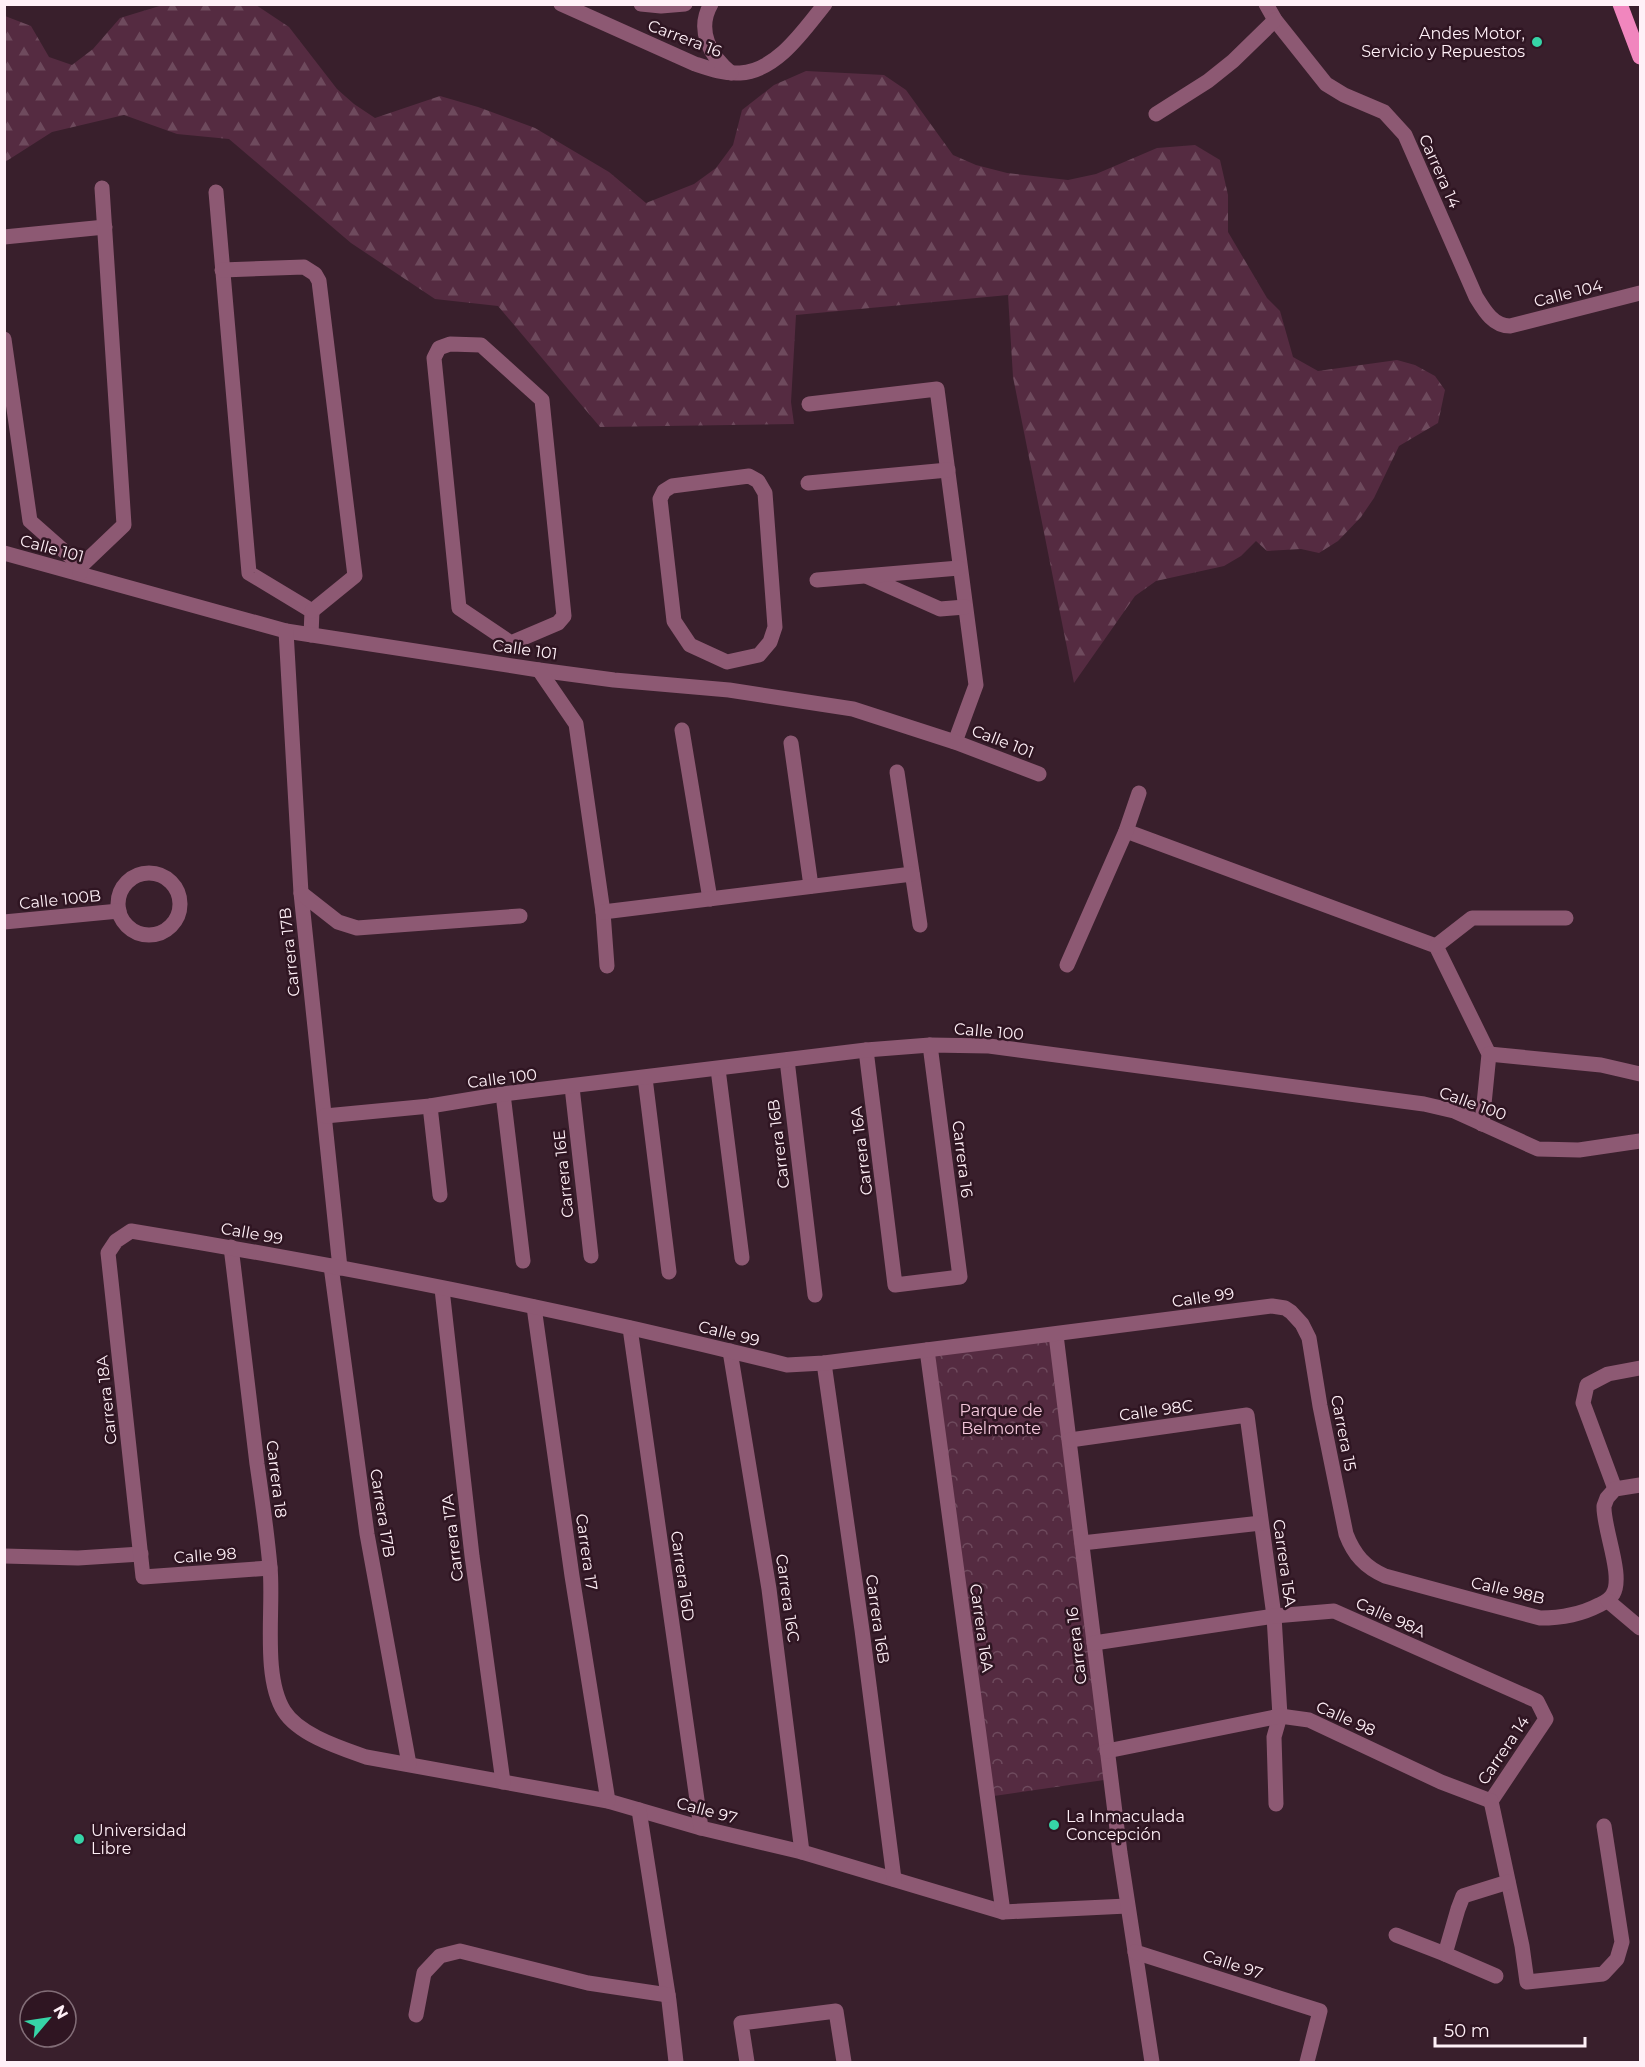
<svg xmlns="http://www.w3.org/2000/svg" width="1645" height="2067" viewBox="0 0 1645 2067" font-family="Montserrat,sans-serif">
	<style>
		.forest { fill: url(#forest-firs) }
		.park { fill: url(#park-crowns) }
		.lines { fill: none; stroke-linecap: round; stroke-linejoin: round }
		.minor { stroke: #8d5973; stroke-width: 15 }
		.major { stroke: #f186be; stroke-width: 15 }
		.poi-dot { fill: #36d4a7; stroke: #2f1522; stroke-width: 2 }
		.labels { text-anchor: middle; stroke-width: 5; stroke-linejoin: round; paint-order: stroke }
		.poi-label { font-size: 16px; fill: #fff0f7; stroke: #2f1522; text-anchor: start }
		.street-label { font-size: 16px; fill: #fff0f7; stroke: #2f1522 }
		.park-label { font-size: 16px; fill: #f3c7db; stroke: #2f1522 }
	</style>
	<defs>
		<pattern id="forest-firs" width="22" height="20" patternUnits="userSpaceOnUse" patternTransform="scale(1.5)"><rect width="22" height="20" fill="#552b41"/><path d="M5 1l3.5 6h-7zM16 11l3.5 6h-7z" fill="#6e4a5d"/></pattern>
		<pattern id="park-crowns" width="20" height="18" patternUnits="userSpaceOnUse" patternTransform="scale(1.5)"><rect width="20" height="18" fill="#552b41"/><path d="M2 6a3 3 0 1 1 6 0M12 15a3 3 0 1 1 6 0" fill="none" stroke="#6e4a5d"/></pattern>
	</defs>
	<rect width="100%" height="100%" fill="#391f2c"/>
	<polygon class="forest" points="166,4 256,5 289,27 337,89 354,104 375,118 440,96 478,107 535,128 609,172 646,203 694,184 716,168 733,145 742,110 774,85 806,71 884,75 906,90 953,155 976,165 1007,173 1068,180 1096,174 1157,148 1195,145 1220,160 1228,195 1228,232 1267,298 1280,311 1293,357 1318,371 1397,360 1415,365 1435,376 1445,390 1438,423 1399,446 1374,498 1361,517 1338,541 1319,553 1301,549 1267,551 1256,541 1241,556 1224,566 1156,581 1135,596 1074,683 1013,377 1008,295 796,315 791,402 794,424 600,427 498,306 435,299 351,243 229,139 177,134 124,115 52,132 5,162 5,16 31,26 49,57 72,65 93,49 120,18"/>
	<polygon class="park" points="1056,1335 1111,1779 987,1797 927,1350"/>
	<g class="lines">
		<g class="minor">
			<path d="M561,4L695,64C710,69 724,74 740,73C777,71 804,30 825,4"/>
			<polyline points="641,4 661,6 685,4"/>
			<path d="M711,4C696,30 710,56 731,73"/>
			<path d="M1266,4L1275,20L1326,84L1344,95L1384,112L1405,135L1476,297C1484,310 1493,326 1510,326L1640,293"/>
			<polyline points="1156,114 1208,81 1233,61 1275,20"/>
			<polyline points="216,192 249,573 312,611 311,635"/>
			<polyline points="4,237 105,227"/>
			<polyline points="222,270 304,267 315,274 319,281 355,576 312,611"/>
			<polyline points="4,339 30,521 81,566"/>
			<polygon points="450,344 481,345 542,400 564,616 558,623 511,643 459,608 434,358 439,348"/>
			<polyline points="809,404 937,389 976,685 955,742"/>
			<polygon points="749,476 758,481 765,493 775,627 770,642 759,655 727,662 690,645 674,621 660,499 664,491 672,486"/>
			<polyline points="808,483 948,470"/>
			<polyline points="4,553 286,631 539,670 614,680 729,690 853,709 955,742 1039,774"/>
			<polyline points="80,573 81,566 124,525 102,188"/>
			<polyline points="868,577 940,609 965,607"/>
			<polyline points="817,580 959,568"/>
			<polyline points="286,631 301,893 340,1268"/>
			<polyline points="539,670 576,724 603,912 607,966"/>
			<polyline points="682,730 710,899"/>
			<polyline points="791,743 811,886"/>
			<polyline points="897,772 920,925"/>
			<polyline points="1126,831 1436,946 1489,1054 1482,1124"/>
			<circle cx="149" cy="904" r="31"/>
			<polyline points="301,893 338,922 357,928 520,916"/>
			<polyline points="603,912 912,874"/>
			<polyline points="4,922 119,911"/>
			<polyline points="1436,946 1472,918 1566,918"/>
			<polyline points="1067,965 1126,831 1139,793"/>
			<polyline points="866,1050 895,1285 960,1277 930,1045"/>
			<polyline points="1489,1054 1601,1065 1640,1074"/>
			<polyline points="787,1060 815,1295"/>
			<polyline points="718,1069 742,1258"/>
			<polyline points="645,1078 669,1272"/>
			<polyline points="572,1087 591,1256"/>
			<polyline points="503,1094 523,1261"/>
			<polyline points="430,1106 440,1195"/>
			<polyline points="325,1116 430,1106 503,1094 866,1050 930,1045 989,1046 1424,1104 1454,1111 1538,1149 1579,1150 1640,1141"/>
			<path d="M231,1247C240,1319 248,1391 257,1464C262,1498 267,1533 270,1567C274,1608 262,1676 284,1711C299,1735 341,1748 366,1757L608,1801L701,1828L802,1852L1003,1912L1127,1906"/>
			<polyline points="331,1266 367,1534 409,1764"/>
			<polyline points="442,1289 472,1556 503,1782"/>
			<polyline points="534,1307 572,1576 608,1801"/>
			<polyline points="630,1328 701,1828"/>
			<polyline points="1056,1335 1120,1853 1152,2062"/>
			<polyline points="927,1350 1003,1912"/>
			<polyline points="730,1351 769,1589 802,1852"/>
			<polyline points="824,1363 862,1630 894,1879"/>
			<polyline points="1070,1440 1247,1415 1274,1616 1280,1716 1274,1737 1276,1804"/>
			<polyline points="1615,1489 1583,1403 1587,1385 1608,1374 1640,1368"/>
			<polyline points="1082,1543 1261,1523"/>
			<polyline points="4,1556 78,1558 141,1554"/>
			<path d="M270,1568L143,1577L108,1253L116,1241L131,1231C351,1267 571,1311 787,1365L824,1363L1272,1306L1285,1308L1291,1312L1302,1324L1309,1338L1320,1406L1346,1534C1354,1555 1365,1567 1385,1576L1540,1618C1561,1618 1580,1615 1599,1605C1605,1602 1610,1600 1613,1594C1624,1576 1603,1528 1604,1506L1607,1498L1615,1489L1640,1485"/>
			<polyline points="1608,1601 1640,1628"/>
			<polyline points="1094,1643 1274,1616 1334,1611 1537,1701 1546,1719 1491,1801"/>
			<polyline points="1107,1751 1280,1716 1309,1720 1441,1782 1491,1801"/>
			<polyline points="1491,1801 1522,1946 1527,1982 1603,1974 1617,1959 1622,1942 1604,1826"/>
			<polyline points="639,1810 669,2001 676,2062"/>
			<polyline points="1396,1935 1445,1954 1496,1976"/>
			<polyline points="1135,1952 1320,2011 1307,2062"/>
			<polyline points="1445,1954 1458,1909 1463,1896 1508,1882"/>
			<polyline points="416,2015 424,1973 440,1956 460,1951 588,1983 668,1995"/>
			<polyline points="747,2062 741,2023 836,2011 844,2062"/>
		</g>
		<polyline class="major" points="1620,4 1640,57"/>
	</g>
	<g class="poi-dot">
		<circle cx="1537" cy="42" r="6"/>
		<circle cx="1054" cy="1825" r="6"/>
		<circle cx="79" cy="1839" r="6"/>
	</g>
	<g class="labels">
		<g class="poi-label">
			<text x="1525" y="39" text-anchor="end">Andes Motor,<tspan x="1525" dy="18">Servicio y Repuestos</tspan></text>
			<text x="1066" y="1822">La Inmaculada<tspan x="1066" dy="18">Concepción</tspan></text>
			<text x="91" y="1836">Universidad<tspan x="91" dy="18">Libre</tspan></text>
		</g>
		<g class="street-label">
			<text transform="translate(685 38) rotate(21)" y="6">Carrera 16</text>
			<text transform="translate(1440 171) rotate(66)" y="6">Carrera 14</text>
			<text transform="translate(1568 293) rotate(-14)" y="6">Calle 104</text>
			<text transform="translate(52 548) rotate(15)" y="6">Calle 101</text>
			<text transform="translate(525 649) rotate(8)" y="6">Calle 101</text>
			<text transform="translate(1003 741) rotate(21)" y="6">Calle 101</text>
			<text transform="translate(60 899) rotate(-6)" y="6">Calle 100B</text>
			<text transform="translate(289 952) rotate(-96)" y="6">Carrera 17B</text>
			<text transform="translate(989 1031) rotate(5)" y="6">Calle 100</text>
			<text transform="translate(502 1078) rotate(-7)" y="6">Calle 100</text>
			<text transform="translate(1473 1103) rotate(20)" y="6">Calle 100</text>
			<text transform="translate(778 1144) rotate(-97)" y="6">Carrera 16B</text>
			<text transform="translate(861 1151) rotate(-97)" y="6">Carrera 16A</text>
			<text transform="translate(963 1159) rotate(83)" y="6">Carrera 16</text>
			<text transform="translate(563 1174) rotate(-96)" y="6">Carrera 16E</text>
			<text transform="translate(252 1233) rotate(10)" y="6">Calle 99</text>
			<text transform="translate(1203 1297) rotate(-8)" y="6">Calle 99</text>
			<text transform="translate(729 1333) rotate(14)" y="6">Calle 99</text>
			<text transform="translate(106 1400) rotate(-96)" y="6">Carrera 18A</text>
			<text transform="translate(1156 1410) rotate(-8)" y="6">Calle 98C</text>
			<text transform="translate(1344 1433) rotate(79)" y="6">Carrera 15</text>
			<text transform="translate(277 1479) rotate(83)" y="6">Carrera 18</text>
			<text transform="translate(383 1513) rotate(81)" y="6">Carrera 17B</text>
			<text transform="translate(452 1538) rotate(-97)" y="6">Carrera 17A</text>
			<text transform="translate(587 1552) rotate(82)" y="6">Carrera 17</text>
			<text transform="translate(205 1555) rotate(-4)" y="6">Calle 98</text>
			<text transform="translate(1285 1563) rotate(82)" y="6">Carrera 15A</text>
			<text transform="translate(683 1576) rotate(82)" y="6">Carrera 16D</text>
			<text transform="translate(1508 1590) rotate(13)" y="6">Calle 98B</text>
			<text transform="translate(788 1598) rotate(82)" y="6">Carrera 16C</text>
			<text transform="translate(1391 1617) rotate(24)" y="6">Calle 98A</text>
			<text transform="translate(878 1619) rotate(82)" y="6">Carrera 16B</text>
			<text transform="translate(982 1628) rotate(82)" y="6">Carrera 16A</text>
			<text transform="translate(1076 1646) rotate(-97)" y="6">Carrera 16</text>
			<text transform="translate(1346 1718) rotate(24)" y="6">Calle 98</text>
			<text transform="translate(1503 1750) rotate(-56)" y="6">Carrera 14</text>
			<text transform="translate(707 1810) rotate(15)" y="6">Calle 97</text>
			<text transform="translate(1233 1964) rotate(18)" y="6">Calle 97</text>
		</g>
		<g class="park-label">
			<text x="1001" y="1416">Parque de<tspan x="1001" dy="18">Belmonte</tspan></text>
		</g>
	</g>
	<rect width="1645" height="2067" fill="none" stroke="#fff0f7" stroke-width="12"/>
	<g transform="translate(48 2019) rotate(61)"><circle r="28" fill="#2f1522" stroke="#826d77" stroke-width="1.5"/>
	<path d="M0-4.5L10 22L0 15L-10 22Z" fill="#36d4a7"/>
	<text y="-9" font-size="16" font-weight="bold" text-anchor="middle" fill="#fff0f7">N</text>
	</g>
	<path d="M1435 2037v9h150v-9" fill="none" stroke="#fff0f7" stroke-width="3"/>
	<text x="1444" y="2037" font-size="18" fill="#fff0f7" stroke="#2f1522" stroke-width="4.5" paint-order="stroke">50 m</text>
</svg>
